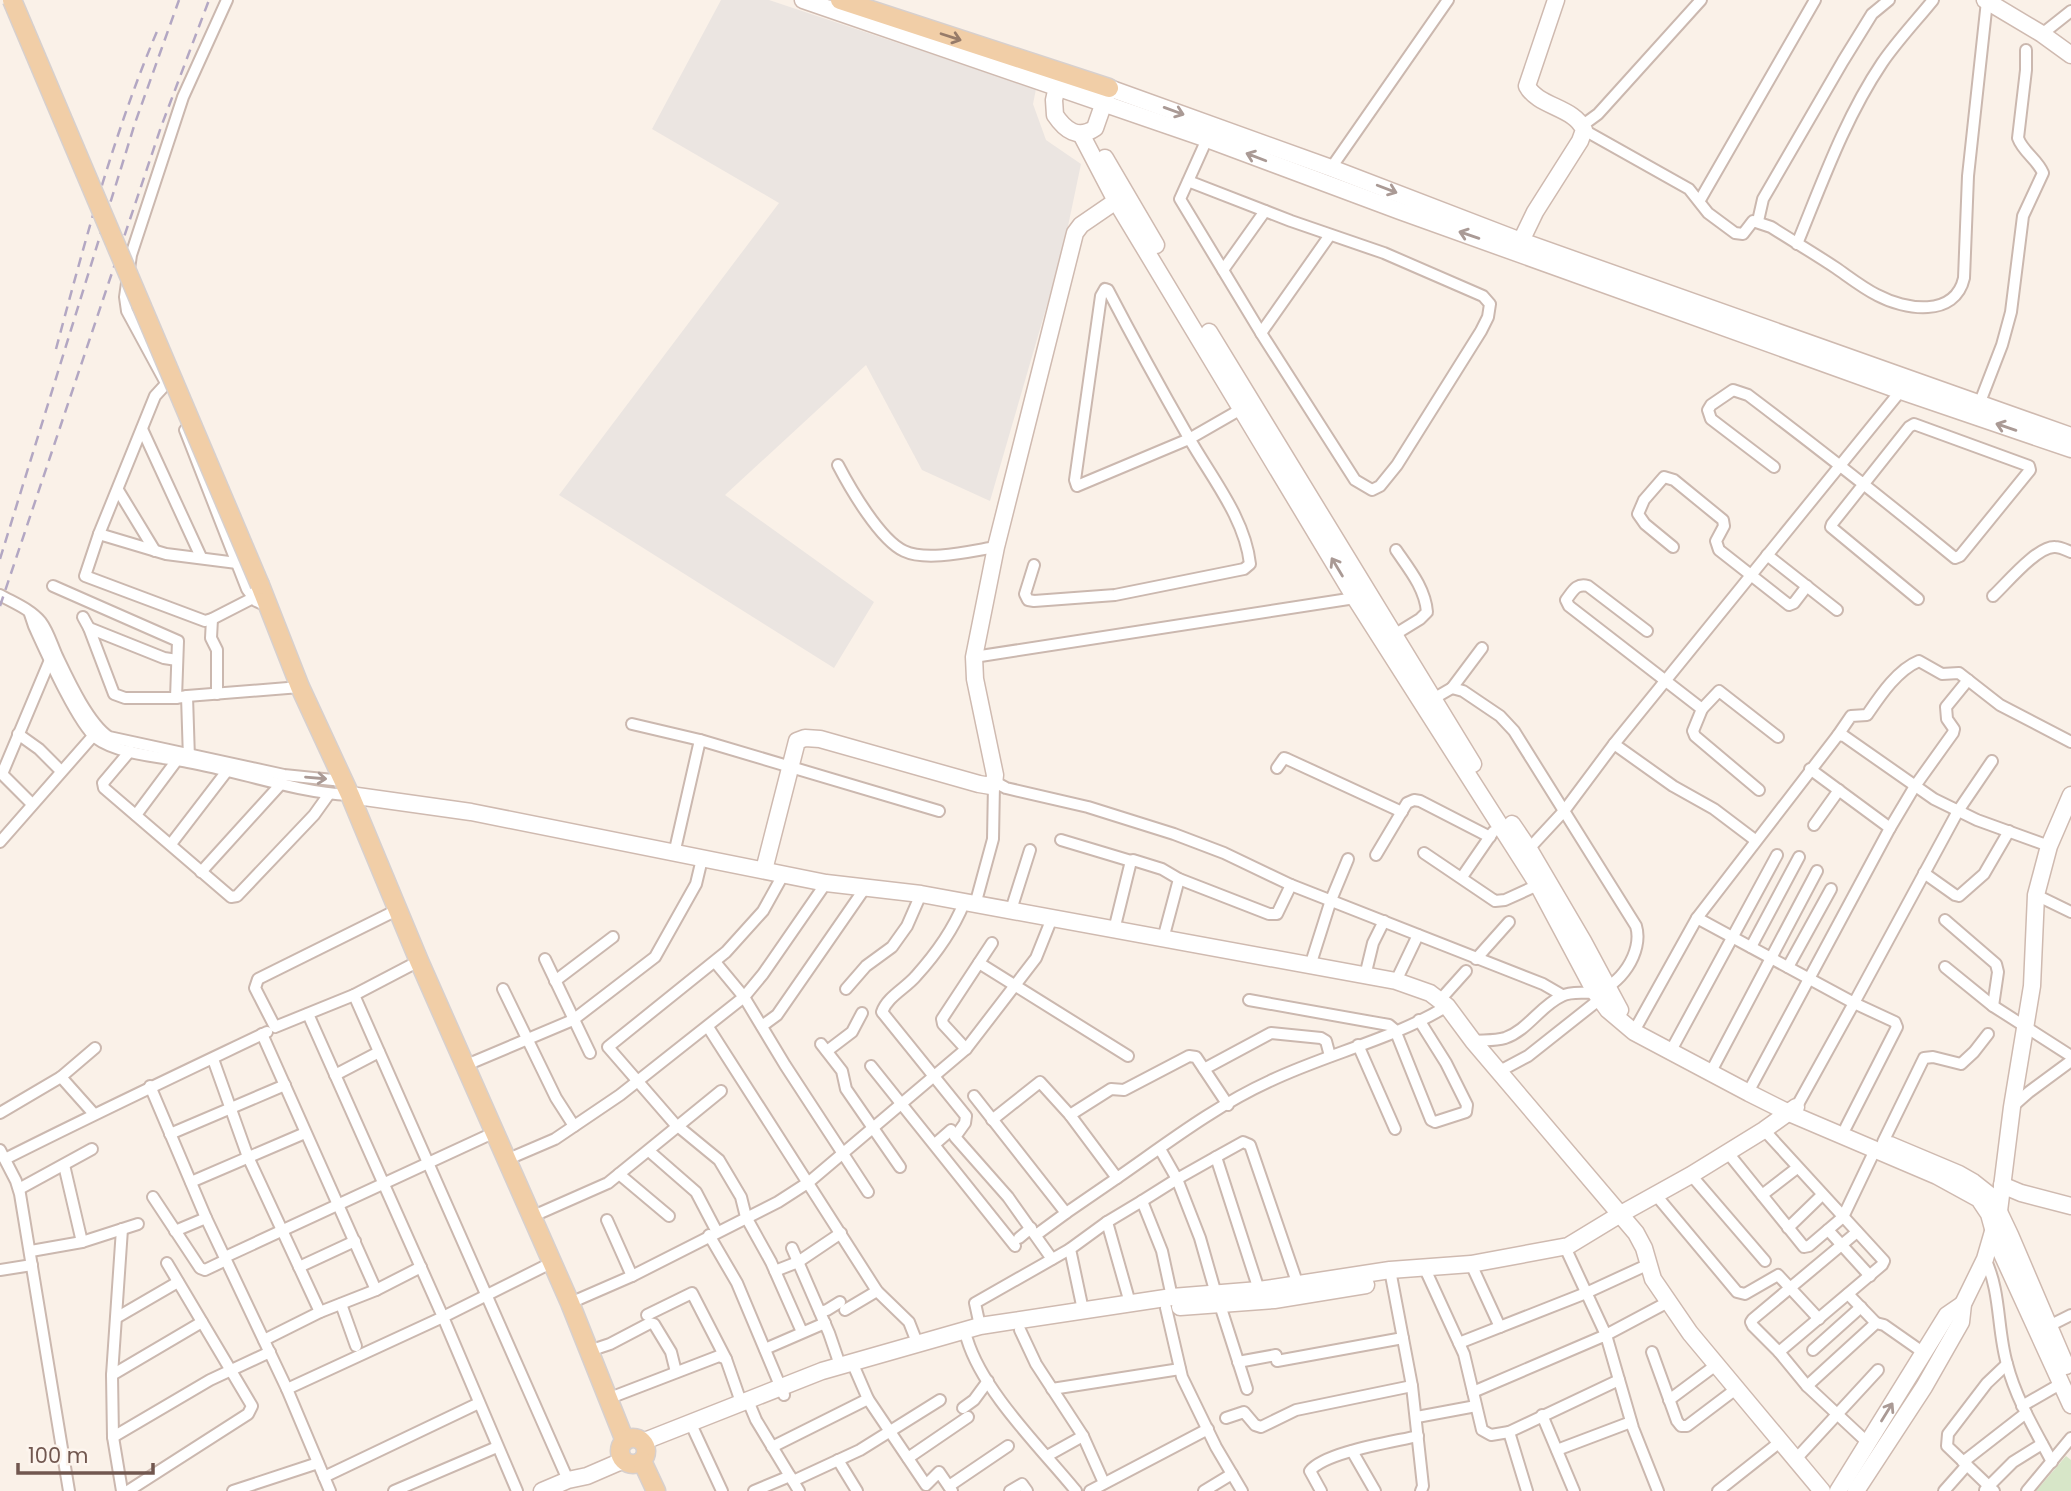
<svg xmlns="http://www.w3.org/2000/svg" width="2071" height="1491" viewBox="0 0 2071 1491" font-family="Poppins,sans-serif">
	<style>
		.industrial { fill: #ebe5e1 }
		.green { fill: #d7e6c8 }
		.lines { fill: none; stroke-linecap: round; stroke-linejoin: round }
		.street-casing { stroke: #cbb8af; stroke-width: 14 }
		.secondary-casing { stroke: #cfbab0; stroke-width: 19 }
		.primary-casing { stroke: #d7d0ce; stroke-width: 21 }
		.street { stroke: #fff; stroke-width: 10 }
		.secondary { stroke: #fff; stroke-width: 16 }
		.primary { stroke: #f1cea7; stroke-width: 18 }
		.rail { stroke: #b3a7c3; stroke-width: 2.5; stroke-dasharray: 10 7; stroke-linecap: butt }
		.primary-bridge-casing { stroke: #d7d0ce; stroke-width: 21; stroke-linecap: butt }
		.primary-bridge { stroke: #f1cea7; stroke-width: 18 }
		.oneway { stroke: #977b69 }
		.oneway2 { stroke: #aa9a95 }
	</style>
	<rect width="100%" height="100%" fill="#faf1e8"/>
	<polygon class="industrial" points="721,0 769,0 1036,89 1033,104 1046,140 1081,164 1063,250 990,501 922,470 866,365 725,495 874,602 834,668 559,495 779,203 652,129"/>
	<polygon class="green" points="2066,1456 2071,1460 2071,1491 2036,1491"/>
	<g class="lines">
		<defs>
			<g id="street">
				<polyline points="2042,34 2071,11"/>
				<polyline points="1583,125 1598,114 1701,0"/>
				<path d="M1584,130L1689,189L1708,213L1735,233L1743,234L1753,221L1771,227C1793,241 1815,254 1836,268C1849,277 1863,288 1877,295C1905,310 1955,318 1964,278L1968,176L1987,1"/>
				<polyline points="1331,168 1448,0"/>
				<polyline points="1188,181 1291,221 1384,253 1483,296 1490,304 1488,317 1481,331 1397,465 1380,486 1372,490 1355,480 1261,333 1180,199 1207,139"/>
				<polyline points="1700,200 1815,0"/>
				<polyline points="1758,221 1763,199 1843,61 1872,14 1889,0"/>
				<path d="M1797,244C1822,183 1845,118 1882,63C1897,41 1916,21 1933,0"/>
				<polyline points="1223,270 1265,211"/>
				<polyline points="1261,333 1330,235"/>
				<polyline points="166,383 127,311 125,297 131,255 183,97 227,0"/>
				<polyline points="166,384 155,396 99,534 166,554 237,563"/>
				<path d="M1980,402L2002,345L2011,312L2023,216L2043,173C2037,159 2023,152 2018,138L2026,70V50"/>
				<polyline points="142,429 201,557"/>
				<polyline points="185,430 247,589 256,601 269,607"/>
				<path d="M838,465C850,488 880,540 904,551C927,562 971,551 996,547"/>
				<path d="M1774,467L1711,419L1708,410L1711,405L1733,390L1748,395C1818,448 1887,502 1955,558L1960,556L2030,470L2029,466L1914,424L1909,427L1832,524L1831,527L1918,599"/>
				<polyline points="118,490 155,551"/>
				<polyline points="99,534 85,576 205,621 212,619 253,598"/>
				<polyline points="1673,547 1645,524 1638,514 1644,500 1664,477 1674,480 1723,520 1724,526 1716,541 1719,550 1789,605 1794,603 1807,586"/>
				<polyline points="1767,555 1837,610"/>
				<path d="M1034,565L1025,594L1028,600L1034,601L1115,595L1244,569L1250,564C1245,518 1211,477 1189,438C1161,389 1134,340 1108,290L1105,289L1101,296L1075,480L1077,486L1189,439L1243,408"/>
				<polyline points="53,586 178,641 176,698 187,696 189,759"/>
				<path d="M0,595C14,603 30,609 41,622C48,631 52,645 57,656C68,679 88,723 109,737L284,775L343,781"/>
				<path d="M1993,596C2006,584 2037,546 2055,547C2060,547 2066,550 2071,552"/>
				<path d="M30,614L34,626C46,652 77,722 96,738C117,754 161,757 188,762C243,772 294,792 350,795"/>
				<polyline points="83,617 89,628 114,694 125,698 176,698"/>
				<polyline points="212,619 211,638 217,650 217,694"/>
				<polyline points="89,628 164,658 177,660"/>
				<path d="M1647,631L1588,586C1576,583 1573,591 1566,600L1569,606L1702,709L1693,731L1695,736L1759,790"/>
				<path d="M1394,635L1420,619L1427,612C1425,588 1409,569 1396,550"/>
				<polyline points="974,657 1355,598"/>
				<polyline points="1452,688 1482,648"/>
				<polyline points="187,696 300,687"/>
				<path d="M1433,699L1452,688L1463,691L1500,716L1514,731L1636,926C1644,952 1619,988 1594,992C1583,994 1571,991 1562,996C1540,1006 1528,1030 1505,1038C1495,1041 1483,1040 1473,1041"/>
				<polyline points="1702,709 1719,691 1778,737"/>
				<polyline points="632,724 700,740"/>
				<polyline points="18,734 39,749 61,771"/>
				<path d="M1838,735L1851,716L1867,715C1880,696 1897,670 1919,661L1942,674L1959,673L2000,705L2071,742"/>
				<polyline points="1614,744 1673,786 1714,809 1755,840"/>
				<polyline points="130,751 103,783 104,788 231,897 237,896 314,815 329,794"/>
				<polyline points="1277,768 1284,758 1287,759 1402,812"/>
				<polyline points="1810,769 1890,828"/>
				<polyline points="995,782 1006,788 1088,807 1174,834 1224,853 1291,885 1543,984 1562,995"/>
				<polyline points="32,804 2,774 50,660"/>
				<polyline points="136,815 177,760"/>
				<polyline points="1814,825 1839,790"/>
				<polyline points="1061,840 1131,861"/>
				<polyline points="0,842 93,736"/>
				<polyline points="171,844 227,771"/>
				<polyline points="1424,853 1495,901 1505,900 1538,885"/>
				<polyline points="1525,853 1564,811 1614,744 1903,388"/>
				<polyline points="674,854 700,740 939,811"/>
				<polyline points="1376,855 1407,803 1414,800 1420,801 1490,837"/>
				<polyline points="201,872 280,785"/>
				<polyline points="1924,873 1955,895 1959,896 1984,874 2009,831"/>
				<polyline points="783,875 763,911 726,952 608,1047 674,1123 719,1160 741,1197 746,1217 771,1262 802,1332"/>
				<polyline points="1462,877 1493,832"/>
				<polyline points="2036,895 2071,912"/>
				<path d="M964,903C953,930 935,955 916,976C906,988 887,997 882,1012L966,1116L965,1123L955,1137L1008,1197L1052,1259"/>
				<polyline points="975,905 993,839 994,784"/>
				<polyline points="397,910 258,979 255,988 275,1027 354,995 419,961"/>
				<polyline points="1011,910 1030,850"/>
				<polyline points="1697,918 1854,1003 1797,1106"/>
				<polyline points="1945,920 1996,964 1998,972 1993,1006"/>
				<polyline points="1114,930 1131,861 1133,860 1162,869 1179,879 1269,914 1277,914 1291,885"/>
				<polyline points="1163,939 1179,879"/>
				<polyline points="1751,947 1799,857"/>
				<polyline points="545,959 590,1053"/>
				<polyline points="1476,959 1509,922"/>
				<polyline points="715,962 744,997 785,1065 868,1192"/>
				<polyline points="979,963 1128,1056"/>
				<polyline points="1310,966 1331,900 1348,859"/>
				<polyline points="1788,967 1831,889"/>
				<polyline points="1945,967 1993,1006 2071,1056"/>
				<polyline points="1365,976 1373,943 1384,921"/>
				<polyline points="555,981 613,937"/>
				<polyline points="1396,981 1418,935"/>
				<polyline points="503,989 556,1098 574,1126"/>
				<polyline points="846,989 866,966 892,947 907,926 921,894"/>
				<polyline points="354,995 568,1480"/>
				<polyline points="1249,1000 1389,1025 1395,1030 1431,1120 1435,1122 1466,1112 1467,1105 1446,1063 1419,1020"/>
				<polyline points="1440,1000 1466,971"/>
				<polyline points="1638,1024 1697,918 1838,735 1844,736 1934,799 1977,820 2049,846"/>
				<polyline points="762,1026 777,1015 865,888"/>
				<polyline points="708,1027 877,1291 909,1322 918,1345"/>
				<polyline points="262,1034 376,1290 320,1312 264,1340"/>
				<polyline points="821,1044 842,1071 846,1089 900,1167"/>
				<polyline points="1358,1045 1395,1129"/>
				<polyline points="1674,1045 1777,855"/>
				<polyline points="966,1049 943,1024 942,1019 992,943"/>
				<polyline points="827,1051 852,1032 862,1013"/>
				<polyline points="213,1059 248,1157 320,1312"/>
				<polyline points="464,1066 573,1020 655,957 696,884 702,859"/>
				<polyline points="871,1066 1015,1246"/>
				<polyline points="1714,1066 1817,871"/>
				<polyline points="1204,1069 1271,1033 1321,1038 1326,1041 1330,1056"/>
				<polyline points="1498,1072 1528,1056 1600,999"/>
				<polyline points="335,1075 379,1052"/>
				<polyline points="61,1077 94,1114"/>
				<polyline points="1752,1085 1890,828 1915,786 1953,733 1954,729 1947,719 1946,707 1968,680"/>
				<polyline points="150,1086 206,1218 287,1389 330,1491"/>
				<polyline points="974,1096 1066,1213 1036,1235"/>
				<polyline points="2012,1107 2029,1092 2071,1061"/>
				<polyline points="0,1113 61,1077 95,1048"/>
				<polyline points="1070,1115 1111,1089 1124,1090 1189,1056 1196,1057 1228,1105"/>
				<path d="M992,1120L1040,1082L1070,1115L1117,1178C1166,1144 1215,1106 1270,1081C1326,1054 1394,1039 1447,1006"/>
				<polyline points="1846,1127 1897,1027 1895,1022 1854,1003 1958,811 1992,761"/>
				<polyline points="1764,1130 1884,1261 1882,1265 1779,1352 1807,1386 1868,1443"/>
				<polyline points="170,1134 285,1085"/>
				<polyline points="1883,1142 1924,1058 1933,1057 1961,1064 1974,1052 1988,1034"/>
				<polyline points="935,1144 951,1130"/>
				<polyline points="1160,1149 1177,1179 1216,1157 1259,1290"/>
				<polyline points="0,1150 16,1181 20,1194 69,1491"/>
				<polyline points="649,1151 696,1192 717,1232"/>
				<polyline points="1728,1153 1804,1247 1809,1246 1843,1217 1875,1150"/>
				<polyline points="1216,1157 1243,1142 1250,1145 1298,1285"/>
				<path d="M5,1159C92,1115 179,1074 267,1032"/>
				<polyline points="506,1160 555,1139 620,1095 744,997 763,974 826,883"/>
				<polyline points="64,1165 82,1242"/>
				<polyline points="619,1174 669,1216"/>
				<polyline points="1691,1175 1765,1261"/>
				<polyline points="191,1182 305,1133"/>
				<polyline points="19,1189 92,1149"/>
				<polyline points="1655,1194 1737,1292 1745,1294 1778,1275 1819,1319"/>
				<polyline points="1762,1195 1797,1168"/>
				<polyline points="153,1197 200,1268 205,1270 226,1260"/>
				<polyline points="1142,1201 1177,1179 1200,1238 1216,1294"/>
				<polyline points="1066,1213 1117,1178"/>
				<polyline points="531,1217 608,1183 721,1091"/>
				<polyline points="607,1220 632,1276"/>
				<polyline points="1107,1222 1142,1201 1162,1251 1172,1297"/>
				<polyline points="1788,1228 1822,1195"/>
				<polyline points="122,1229 112,1375 113,1437 122,1491"/>
				<polyline points="1828,1230 1870,1276"/>
				<polyline points="175,1231 206,1218"/>
				<polyline points="709,1235 737,1283 784,1395"/>
				<polyline points="1019,1238 1031,1228"/>
				<polyline points="1565,1247 1606,1335 1668,1302"/>
				<polyline points="792,1248 829,1333 840,1365"/>
				<polyline points="31,1251 82,1242 138,1224"/>
				<polyline points="225,1257 493,1133"/>
				<path d="M1985,1259C2001,1291 1997,1330 2007,1364C2016,1399 2035,1430 2052,1462"/>
				<polyline points="1471,1264 1500,1327"/>
				<polyline points="299,1267 355,1241"/>
				<polyline points="1425,1269 1464,1354 1482,1430 1491,1435 1509,1432 1527,1491"/>
				<polyline points="0,1270 32,1265"/>
				<polyline points="1390,1270 1412,1386 1423,1486 1421,1491"/>
				<polyline points="775,1271 798,1262 841,1233"/>
				<polyline points="376,1290 421,1267"/>
				<polyline points="1848,1294 1876,1323"/>
				<polyline points="570,1303 632,1276 778,1202 809,1182 966,1049 1036,958 1052,918"/>
				<polyline points="341,1304 356,1346"/>
				<polyline points="1220,1305 1247,1389"/>
				<polyline points="1166,1308 1182,1377 1216,1447 1242,1491"/>
				<polyline points="845,1310 877,1291"/>
				<polyline points="1083,1310 1070,1249 1107,1222 1130,1303"/>
				<polyline points="820,1312 827,1310 840,1302"/>
				<polyline points="647,1315 692,1293 726,1359"/>
				<polyline points="116,1318 178,1282"/>
				<polyline points="980,1326 975,1303 1070,1249"/>
				<polyline points="2049,1326 2071,1315"/>
				<polyline points="1020,1330 1036,1364 1083,1436 1104,1483"/>
				<path d="M967,1339C983,1392 1041,1448 1076,1491"/>
				<polyline points="1459,1343 1586,1293 1649,1264"/>
				<polyline points="765,1349 825,1323"/>
				<polyline points="1813,1350 1861,1307"/>
				<polyline points="589,1351 610,1344 650,1323 654,1324 671,1352 676,1372"/>
				<polyline points="1652,1352 1677,1421 1681,1426 1687,1426 1736,1389"/>
				<polyline points="1779,1352 1753,1326 1751,1322 1753,1319 1857,1232"/>
				<polyline points="1277,1361 1403,1338"/>
				<polyline points="1238,1362 1276,1355"/>
				<polyline points="855,1369 868,1399 926,1485 939,1472 952,1491"/>
				<polyline points="112,1375 202,1322"/>
				<polyline points="1807,1386 1876,1323 1884,1325 1924,1353"/>
				<polyline points="287,1389 443,1317 308,1014"/>
				<polyline points="1052,1389 1180,1369"/>
				<polyline points="1473,1392 1606,1335 1633,1428 1658,1491"/>
				<polyline points="615,1396 719,1356 726,1359 741,1402"/>
				<polyline points="1669,1400 1716,1365"/>
				<polyline points="2022,1406 2062,1383"/>
				<polyline points="751,1408 756,1420 799,1491"/>
				<polyline points="963,1408 974,1400 988,1381"/>
				<polyline points="1542,1415 1574,1491"/>
				<polyline points="1417,1417 1476,1406"/>
				<polyline points="1226,1418 1244,1412 1255,1425 1261,1427 1296,1410 1412,1386"/>
				<polyline points="690,1422 722,1491"/>
				<polyline points="1509,1432 1619,1380"/>
				<polyline points="113,1437 210,1380 270,1352"/>
				<polyline points="772,1447 868,1399"/>
				<polyline points="1557,1450 1631,1422"/>
				<polyline points="1352,1451 1375,1491"/>
				<polyline points="1047,1456 1083,1436"/>
				<polyline points="908,1458 968,1417"/>
				<polyline points="838,1460 857,1491"/>
				<polyline points="1795,1460 1878,1370"/>
				<polyline points="1963,1462 2026,1413"/>
				<polyline points="324,1477 479,1403"/>
				<polyline points="793,1481 860,1450 940,1400"/>
				<polyline points="949,1486 1008,1446"/>
				<polyline points="1985,1490 2013,1462 2042,1444"/>
				<polyline points="128,1491 248,1414 252,1406 167,1263"/>
				<polyline points="233,1491 318,1463"/>
				<polyline points="394,1491 497,1447"/>
				<polyline points="517,1491 443,1317 551,1263"/>
				<polyline points="754,1491 790,1476"/>
				<polyline points="1010,1491 1022,1484 1027,1491"/>
				<polyline points="1090,1491 1208,1429"/>
				<polyline points="1204,1491 1232,1474"/>
				<path d="M1321,1491L1310,1471C1325,1452 1393,1442 1418,1436"/>
				<polyline points="1718,1491 1780,1442"/>
				<polyline points="1944,1491 1967,1465"/>
				<polyline points="1994,1491 1947,1446 1948,1434 1987,1383 2007,1364"/>
				<polyline points="2027,1491 2071,1438"/>
			</g>
			<g id="secondary">
				<polyline points="803,0 1207,139 1400,211 1901,391 2071,449"/>
				<polyline points="1985,0 2042,34 2071,55"/>
				<path d="M1059,78L1054,100L1055,115C1065,130 1078,140 1095,128L1109,88L1331,168L1521,241L2071,436"/>
				<polyline points="1081,134 1116,201 1355,598 1538,885 1595,992 1608,1010 1634,1032 1749,1093 1789,1113 1937,1176 1979,1199 1989,1214 1997,1243 2071,1405"/>
				<polyline points="1105,158 1156,245"/>
				<path d="M1521,241L1535,212L1580,141L1584,130C1575,107 1538,107 1527,86L1556,0"/>
				<polyline points="1209,332 1473,764"/>
				<polyline points="350,795 471,812 826,883 921,894 1396,981 1430,993 1447,1006 1473,1041 1636,1233 1644,1248 1653,1279 1690,1333 1822,1491"/>
				<polyline points="1512,824 1529,849 1583,941 1620,1010"/>
				<polyline points="764,870 797,741 805,738 820,739 979,784 991,786 994,784 995,775 975,679 974,657 996,547 1075,233 1081,225 1116,201"/>
				<polyline points="1890,1145 1959,1174 1973,1182 1992,1197 2010,1235 2066,1366"/>
				<polyline points="2002,1185 2021,1193 2071,1206"/>
				<polyline points="1180,1307 1274,1300 1366,1285"/>
				<polyline points="642,1442 822,1371 980,1326 1172,1297 1259,1290 1390,1270 1471,1264 1568,1246 1619,1215 1691,1175 1764,1130 1796,1107"/>
				<polyline points="542,1491 568,1480 587,1476 624,1460"/>
				<polyline points="1838,1491 1947,1315 1963,1304"/>
				<polyline points="1856,1491 1924,1387 1961,1322 1963,1304 1985,1259 1999,1211 2012,1107 2032,986 2036,895 2049,846 2071,795"/>
			</g>
			<g id="primary">
				<polyline points="840,0 1109,88"/>
				<polyline points="260,585 300,687 350,795 419,961 570,1303 625,1441"/>
				<circle cx="633" cy="1451" r="13"/>
				<polyline points="642,1461 656,1491"/>
			</g>
		</defs>
		<use href="#street" class="street-casing"/>
		<use href="#secondary" class="secondary-casing"/>
		<use href="#primary" class="primary-casing"/>
		<use href="#street" class="street"/>
		<use href="#secondary" class="secondary"/>
		<use href="#primary" class="primary"/>
		<g class="rail">
			<path d="M56,349C85,241 114,132 158,29"/>
			<polyline points="0,559 135,123 179,0"/>
			<polyline points="0,606 161,127 209,0"/>
		</g>
		<defs>
			<polyline id="primary-bridge" points="12,0 260,585"/>
		</defs>
		<use href="#primary-bridge" class="primary-bridge-casing"/>
		<use href="#primary-bridge" class="primary-bridge"/>
	</g>
	<defs><path id="oneway-shaft" d="M-6 0H5M1.5-3L5.5 0L1.5 3" fill="none" stroke-width="1.6" stroke-linecap="round" stroke-linejoin="round" transform="scale(1.75)"/></defs>
	<use class="oneway" href="#oneway-shaft" transform="translate(951 37) rotate(18)"/>
	<g class="oneway2">
		<use href="#oneway-shaft" transform="translate(1174 111) rotate(20)"/>
		<use href="#oneway-shaft" transform="translate(1256 157) rotate(-159)"/>
		<use href="#oneway-shaft" transform="translate(1387 189) rotate(21)"/>
		<use href="#oneway-shaft" transform="translate(1469 235) rotate(-161)"/>
		<use href="#oneway-shaft" transform="translate(2006 427) rotate(-161)"/>
		<use href="#oneway-shaft" transform="translate(1337 567) rotate(-121)"/>
		<use href="#oneway-shaft" transform="translate(316 778) rotate(5)"/>
		<use href="#oneway-shaft" transform="translate(1887 1412) rotate(-58)"/>
	</g>
	<path d="M18 1463v10h135v-10" fill="none" stroke="#71574f" stroke-width="3.5"/>
	<text x="28" y="1463" font-size="21" fill="#71574f" stroke="#fdf5ee" stroke-width="5" paint-order="stroke">100 m</text>
</svg>
